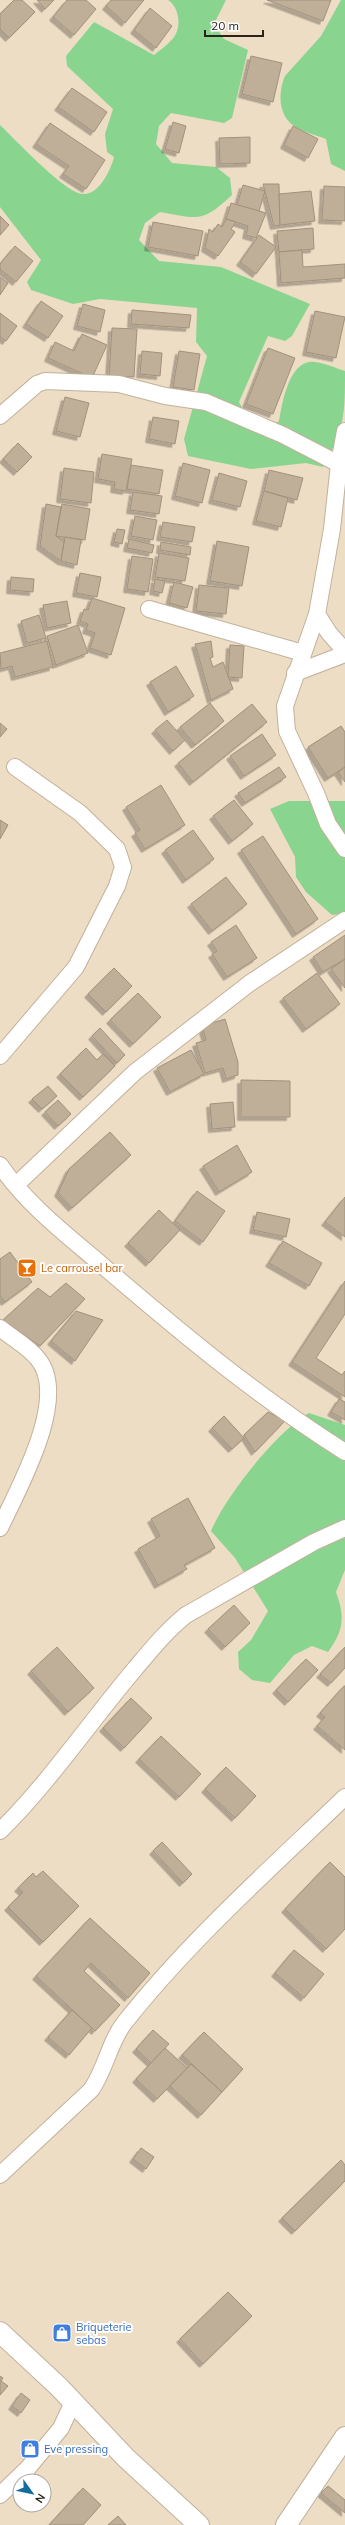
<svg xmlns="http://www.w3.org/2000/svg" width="345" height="2525" viewBox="0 0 345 2525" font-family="Mulish,sans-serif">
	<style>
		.green { fill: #89d58f }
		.building { fill: #bfaf98; stroke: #a1917b; filter: url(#shadow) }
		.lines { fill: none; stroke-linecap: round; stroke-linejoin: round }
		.minor-casing { stroke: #c1b19a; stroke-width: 18 }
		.tertiary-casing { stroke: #c1b19a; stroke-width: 22 }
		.minor { stroke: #fff; stroke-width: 16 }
		.tertiary { stroke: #fff; stroke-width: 20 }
		.labels { text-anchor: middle; stroke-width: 4; stroke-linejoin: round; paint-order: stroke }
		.food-label { font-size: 11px; fill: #c56008; stroke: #fff; text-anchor: start }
		.shop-label { font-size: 11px; fill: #366cbe; stroke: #fff; text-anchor: start }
	</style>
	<defs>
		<filter id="shadow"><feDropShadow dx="-3.5" dy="3.5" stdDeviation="0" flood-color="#0004"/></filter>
	</defs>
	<rect width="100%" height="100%" fill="#eeddc5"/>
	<g class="green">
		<path d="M168,0H226L214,24L224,39L248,50L232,118L224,123L171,113L159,126L156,144L172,163L216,167L230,178L232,195C202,223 199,219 160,212L145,223L139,240L159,261L221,267L310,304L292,336L285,341L268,336L239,402L247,417L272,426L279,421C282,404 289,358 315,362C325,363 335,368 345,371C345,413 345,429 323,467L306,463L251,469L188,456L184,439L207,356L196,342L197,308L100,299L73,304L31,290L27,282L41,260L0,207V125C16,140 63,191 82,194C99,196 111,169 114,157L107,152L105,134L113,109L67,66L66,56L94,22L154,55C160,50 169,44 174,37C182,26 179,7 168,0Z"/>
		<path d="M341,0H345V171L331,164L326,139C316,135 303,132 294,126C278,115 278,92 285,76L321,36Z"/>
		<polygon points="289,801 345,801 345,913 332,915 306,892 296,877 295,857 270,809"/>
		<path d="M309,1413L345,1425V1570L336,1592C345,1617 344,1630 328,1652L312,1646L294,1655L270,1683L252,1680L239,1669L238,1652L251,1640L268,1611L235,1558L211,1531C225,1497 277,1431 309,1413Z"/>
	</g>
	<g class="building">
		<polygon points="14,0 22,0 35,12 9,38 0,29 0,14"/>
		<polygon points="37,0 54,0 45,9"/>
		<polygon points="67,0 86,0 96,9 74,35 53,17"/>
		<polygon points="111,0 144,0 125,23 106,6"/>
		<polygon points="267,0 331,0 323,21"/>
		<polygon points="150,8 172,26 156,48 134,30"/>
		<polygon points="251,56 282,63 273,102 242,94"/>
		<polygon points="72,88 107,112 94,132 58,107"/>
		<polygon points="173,122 186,126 179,153 165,149"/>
		<polygon points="50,123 105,160 86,189 63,174 69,166 36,144"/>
		<polygon points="293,126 318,139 308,158 284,145"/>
		<polygon points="250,137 250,163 220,164 219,138"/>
		<polygon points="263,184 279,184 280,225 274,226"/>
		<polygon points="243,185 265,191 259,211 237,205"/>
		<polygon points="324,186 345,187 345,221 322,220"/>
		<polygon points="311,191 315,221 280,225 279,194"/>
		<polygon points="231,203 266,213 256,238 246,235 248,226 226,219"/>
		<polygon points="0,216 9,225 0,235"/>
		<polygon points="226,219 236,222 231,229 235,232 218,256 205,248 209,229 213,232 218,224 222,227"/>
		<polygon points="153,222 203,231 198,256 148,247"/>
		<polygon points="313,228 314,249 279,252 277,231"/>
		<polygon points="259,235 276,247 256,274 240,262"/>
		<polygon points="15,246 33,261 16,282 0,269 0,264"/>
		<polygon points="302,250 303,267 345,264 345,278 281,283 279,252"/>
		<polygon points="0,277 8,283 0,295"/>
		<polygon points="41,301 63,316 48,338 26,324"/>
		<polygon points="83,304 105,310 100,332 77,326"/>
		<polygon points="132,310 191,315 189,328 131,324"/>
		<polygon points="315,311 345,317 336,358 306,352"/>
		<polygon points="0,313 17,326 6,341 0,337"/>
		<polygon points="112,328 137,329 134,377 109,376"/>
		<polygon points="82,334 107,345 92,378 48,358 55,342 74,351"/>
		<polygon points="268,348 295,358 273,414 246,404"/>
		<polygon points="142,351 162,353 160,376 140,374"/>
		<polygon points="179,351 200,354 194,390 173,387"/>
		<polygon points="65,397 89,403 80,437 56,431"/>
		<polygon points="153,417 179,421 175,444 149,439"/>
		<polygon points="18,443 32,457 17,472 3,459"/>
		<polygon points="102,454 132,459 126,491 114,489 115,482 98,479"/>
		<polygon points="183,463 210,470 202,503 175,496"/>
		<polygon points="131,465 163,470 159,494 127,489"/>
		<polygon points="64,468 94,472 91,503 60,499"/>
		<polygon points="269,470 303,478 297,500 264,491"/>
		<polygon points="219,473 247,481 240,507 212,500"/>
		<polygon points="264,491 288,498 281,527 256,521"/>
		<polygon points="133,492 162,496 159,514 130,510"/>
		<polygon points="46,504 61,507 56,536 64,542 61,561 40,546"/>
		<polygon points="62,504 90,509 85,540 56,536"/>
		<polygon points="135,516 157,520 153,540 131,536"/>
		<polygon points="163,522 195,527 192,542 160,537"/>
		<polygon points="117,529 125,530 122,544 114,542"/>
		<polygon points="65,537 81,540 77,565 61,561"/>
		<polygon points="129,539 154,545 152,553 127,548"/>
		<polygon points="217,541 249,547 242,586 210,581"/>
		<polygon points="161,542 191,547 190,555 160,550"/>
		<polygon points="159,553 189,558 185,581 155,577"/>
		<polygon points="132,556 153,559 148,592 127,589"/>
		<polygon points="80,573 101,577 97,597 76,593"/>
		<polygon points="11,577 34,579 33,592 10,590"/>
		<polygon points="155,579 165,581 162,593 153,591"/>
		<polygon points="174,582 193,587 187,608 169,603"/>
		<polygon points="199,585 229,588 226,614 196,611"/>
		<polygon points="92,598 125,608 111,655 90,648 95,633 86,630 88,624 80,621 84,609 88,610"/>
		<polygon points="67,601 71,623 47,628 43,605"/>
		<polygon points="39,615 46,638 27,643 21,621"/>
		<polygon points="78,625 88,653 56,665 47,636"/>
		<polygon points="47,641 53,667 15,677 12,666 1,669 0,653"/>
		<polygon points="211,641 213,657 210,658 213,667 223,662 233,689 211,700 195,644"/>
		<polygon points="230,645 244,646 242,678 228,677"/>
		<polygon points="176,666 194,696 168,712 150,682"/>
		<polygon points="210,703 224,721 195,745 180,727"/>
		<polygon points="252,704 267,722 193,782 178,763"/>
		<polygon points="167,720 185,740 173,751 155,730"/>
		<polygon points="0,723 7,729 0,737"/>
		<polygon points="341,726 345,732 345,767 328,778 308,747"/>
		<polygon points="262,734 276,755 244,776 230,756"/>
		<polygon points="279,767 286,777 245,803 238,793"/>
		<polygon points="345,767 345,782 338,772"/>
		<polygon points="161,785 185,825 145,849 135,833 140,830 126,807"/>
		<polygon points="234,800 253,824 232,841 213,816"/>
		<polygon points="0,820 8,825 0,839"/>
		<polygon points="193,830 214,859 186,880 165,850"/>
		<polygon points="263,836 318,919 296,934 241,850"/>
		<polygon points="226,877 247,904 212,931 191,904"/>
		<polygon points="236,925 257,958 227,977 212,954 217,951 211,942"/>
		<polygon points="345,935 345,959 323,972 313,957"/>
		<polygon points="345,959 345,988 331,969"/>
		<polygon points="114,968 132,986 106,1012 88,994"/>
		<polygon points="317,973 340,1004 306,1029 283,998"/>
		<polygon points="138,993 161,1017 133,1044 110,1020"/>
		<polygon points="225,1019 238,1062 238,1075 226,1079 223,1068 205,1073 196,1043 206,1040 202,1026"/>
		<polygon points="100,1028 125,1055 117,1063 92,1036"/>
		<polygon points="86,1048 97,1060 103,1054 115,1066 83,1097 60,1074"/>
		<polygon points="191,1050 204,1074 170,1092 157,1068"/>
		<polygon points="241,1080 290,1081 290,1117 241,1117"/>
		<polygon points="48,1086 57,1096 42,1109 32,1099"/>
		<polygon points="58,1100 71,1114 58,1126 45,1112"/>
		<polygon points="233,1102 235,1127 212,1129 210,1104"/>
		<polygon points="110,1132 131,1155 72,1208 58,1193 69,1169"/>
		<polygon points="237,1145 252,1172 219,1192 203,1166"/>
		<polygon points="197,1191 225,1211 203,1242 175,1221"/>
		<polygon points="345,1197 345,1237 325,1222"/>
		<polygon points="159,1210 180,1230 149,1263 128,1243"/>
		<polygon points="257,1212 290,1219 286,1237 253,1230"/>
		<polygon points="283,1241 322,1263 309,1286 269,1263"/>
		<polygon points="10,1252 32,1282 5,1302 0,1296 0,1259"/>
		<polygon points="345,1281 345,1314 316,1358 342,1375 345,1371 345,1397 292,1362"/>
		<polygon points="66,1283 85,1299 40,1346 3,1320 38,1288 50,1297"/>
		<polygon points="76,1311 103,1320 75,1361 51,1341"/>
		<polygon points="339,1399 345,1402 345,1420 331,1412"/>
		<polygon points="268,1412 285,1421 255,1452 244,1435"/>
		<polygon points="224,1416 244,1438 232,1449 212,1428"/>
		<polygon points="188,1498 215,1548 184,1565 187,1569 158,1585 138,1549 160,1536 151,1519"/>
		<polygon points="234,1605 250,1623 225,1647 208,1629"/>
		<polygon points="57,1647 94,1688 68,1712 31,1671"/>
		<polygon points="345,1647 345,1668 331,1683 320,1674"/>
		<polygon points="306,1659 318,1670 288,1702 276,1690"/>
		<polygon points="344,1686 345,1686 345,1750 317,1726 325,1717 320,1713"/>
		<polygon points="131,1698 152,1718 124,1748 103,1728"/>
		<polygon points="161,1736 201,1774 179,1797 139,1759"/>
		<polygon points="226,1767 256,1796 235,1818 205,1789"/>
		<polygon points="162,1842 192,1874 183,1883 153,1851"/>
		<polygon points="330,1862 345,1877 345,1929 326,1949 285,1909"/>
		<polygon points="43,1871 79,1906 43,1942 8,1907 23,1892 18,1888 33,1873 36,1877"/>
		<polygon points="90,1918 150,1973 128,1998 91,1963 84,1971 120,2005 95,2031 36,1976"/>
		<polygon points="294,1950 324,1974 304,1998 275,1973"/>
		<polygon points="72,2010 92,2028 69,2055 48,2037"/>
		<polygon points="153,2030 169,2044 151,2063 136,2049"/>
		<polygon points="204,2032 243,2069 222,2092 182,2055"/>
		<polygon points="165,2048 187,2068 157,2099 136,2079"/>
		<polygon points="191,2064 222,2092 201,2115 170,2086"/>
		<polygon points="141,2148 154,2157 146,2169 133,2159"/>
		<polygon points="341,2160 345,2165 345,2181 295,2231 282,2218"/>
		<polygon points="228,2292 252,2316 203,2364 180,2339"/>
		<polygon points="0,2376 3,2378 1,2381 8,2386 0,2395"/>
		<polygon points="21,2393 30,2400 21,2413 12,2406"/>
		<polygon points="328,2486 345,2500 345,2513 321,2493"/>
		<polygon points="83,2488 101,2505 83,2525 49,2525"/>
		<polygon points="118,2516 126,2525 108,2525"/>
	</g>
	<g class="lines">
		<defs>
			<g id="minor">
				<polyline points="0,416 37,384 45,381 119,384 165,396 206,402 283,435 339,464"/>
				<polyline points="345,431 339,464 332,529 317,614 285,706 287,731 316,793 328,824 345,849"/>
				<polyline points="149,609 303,653"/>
				<polyline points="317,614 329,633 345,651"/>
				<polyline points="295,673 345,654"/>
				<polyline points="0,1056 76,967 117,886 123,867 117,849 80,813 15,767"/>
				<path d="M0,1165C27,1205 67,1235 103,1266C180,1332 259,1398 345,1452"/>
				<polyline points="16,1185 135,1072 250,983 345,920"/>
				<path d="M0,1328C12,1338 29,1347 38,1359C70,1398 18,1489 0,1528"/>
				<path d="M0,1831C48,1784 90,1722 134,1670C150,1651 166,1631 186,1615L314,1542L345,1528"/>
				<path d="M0,2175L91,2090C106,2069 109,2042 125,2022C190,1940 269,1870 345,1797"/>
				<polyline points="0,2495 28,2468 61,2428 73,2402"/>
			</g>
			<g id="tertiary">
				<polyline points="0,2332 59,2387 126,2458 199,2525"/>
				<polyline points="286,2525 345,2437"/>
			</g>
		</defs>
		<use href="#minor" class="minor-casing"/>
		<use href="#tertiary" class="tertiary-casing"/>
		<use href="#minor" class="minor"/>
		<use href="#tertiary" class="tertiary"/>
	</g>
	<defs>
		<symbol id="bar-square" viewBox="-11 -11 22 22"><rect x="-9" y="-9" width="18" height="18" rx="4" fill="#e8710a" stroke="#fff"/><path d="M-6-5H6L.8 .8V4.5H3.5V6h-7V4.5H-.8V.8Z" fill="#fff"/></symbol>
		<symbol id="shop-square" viewBox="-11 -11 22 22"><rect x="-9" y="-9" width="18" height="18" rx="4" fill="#3f7fe0" stroke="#fff"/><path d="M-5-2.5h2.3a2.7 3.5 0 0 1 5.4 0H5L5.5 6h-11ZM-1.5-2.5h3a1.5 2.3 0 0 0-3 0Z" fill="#fff"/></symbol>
	</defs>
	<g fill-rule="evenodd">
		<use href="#bar-square" x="16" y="1257" width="22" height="22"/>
		<use href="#shop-square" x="51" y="2322" width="22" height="22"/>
		<use href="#shop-square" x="19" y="2438" width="22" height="22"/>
	</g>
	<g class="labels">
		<g class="food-label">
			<text x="41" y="1272">Le carrousel bar</text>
		</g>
		<g class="shop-label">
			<text x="76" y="2331">Briqueterie<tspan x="76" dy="13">sebas</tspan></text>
			<text x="44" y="2453">Eve pressing</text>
		</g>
	</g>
	<g transform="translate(32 2493) rotate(123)"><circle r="19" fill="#ffffff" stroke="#a9a7a3"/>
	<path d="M0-3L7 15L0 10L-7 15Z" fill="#166d9d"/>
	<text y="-6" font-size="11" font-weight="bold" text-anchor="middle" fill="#29231a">N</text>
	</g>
	<path d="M205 30v6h58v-6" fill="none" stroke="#29231a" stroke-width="2"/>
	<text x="211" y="30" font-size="12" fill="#29231a" stroke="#ffffff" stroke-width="3" paint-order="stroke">20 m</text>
</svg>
